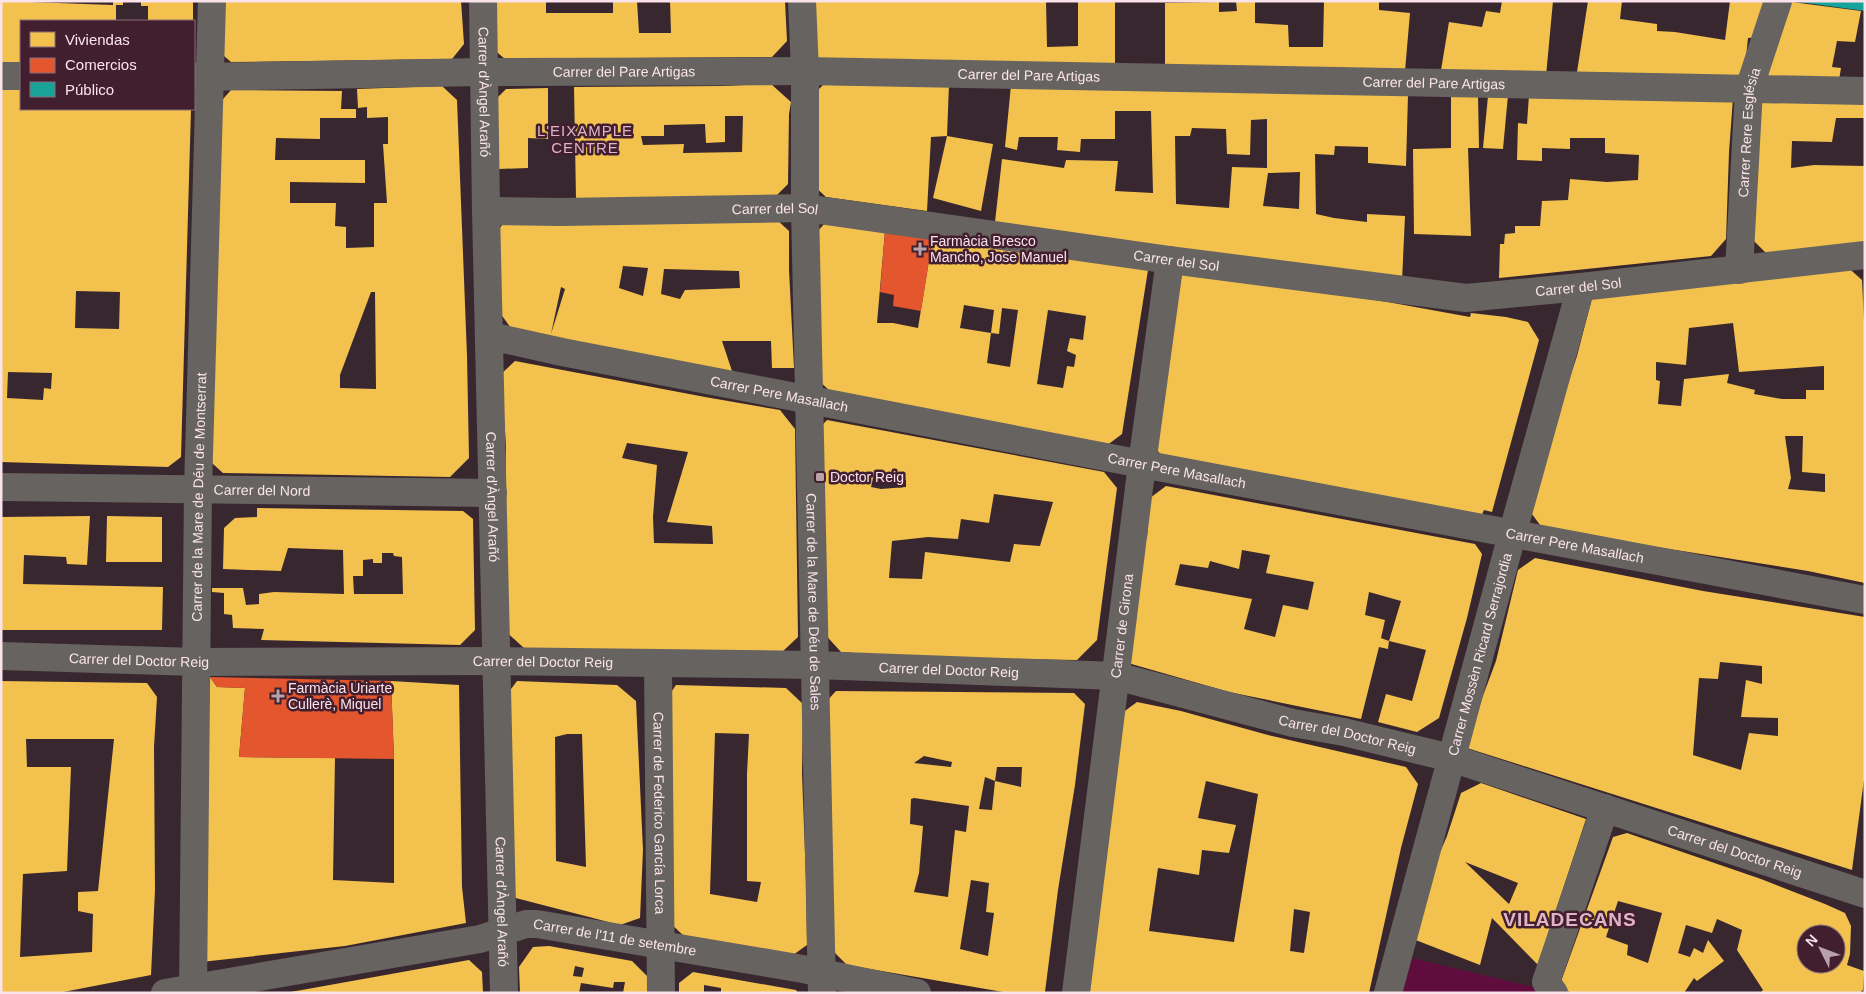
<svg xmlns="http://www.w3.org/2000/svg" width="1866" height="994" viewBox="0 0 1866 994" font-family="Arial,sans-serif">
	<style>
		.green { fill: #600d3d }
		.homes { fill: #f2c14e; fill-rule: evenodd }
		.shops { fill: #e4572e }
		.public { fill: #17a398 }
		.lines { fill: none; stroke-linecap: round; stroke-linejoin: round }
		.street { stroke: #666360; stroke-width: 28 }
		.poi-dot { fill: #b7a1aa; stroke: #411f2f; stroke-width: 2 }
		.labels { text-anchor: middle; stroke-width: 5; stroke-linejoin: round; paint-order: stroke }
		.street-label { font-size: 14px; fill: #fbe3ec; stroke: #411f2f }
		.poi-label { font-size: 14px; fill: #fbe3ec; stroke: #411f2f; text-anchor: start }
		.neighbourhood-label { font-size: 15px; letter-spacing: 1px; fill: #e0b4c6; stroke: #411f2f }
		.district-label { font-size: 19px; font-weight: bold; letter-spacing: 1px; fill: #e0b4c6; stroke: #411f2f }
	</style>
	<rect width="100%" height="100%" fill="#392730"/>
	<polygon class="green" points="1412,958 1538,988 1542,993 1403,993"/>
	<g class="homes">
		<polygon points="1,1 113,5 113,1 123,1 123,5 116,5 116,21 21,21 21,62 1,62"/>
		<polygon points="141,1 193,1 193,21 148,21 148,6 141,6"/>
		<polygon points="218,1 461,1 464,44 452,59 231,62 216,49"/>
		<polygon points="493,1 546,1 546,13 613,13 613,1 637,1 639,33 671,33 670,1 785,1 787,41 772,57 505,59 492,48"/>
		<polygon points="808,1 1046,1 1047,47 1078,46 1078,1 1115,1 1115,65 819,61 810,53"/>
		<polygon points="1236,1 1255,1 1255,23 1288,25 1289,47 1323,47 1324,1 1379,1 1379,10 1410,13 1405,71 1165,65 1165,3 1219,2 1219,12 1237,11"/>
		<polygon points="1502,1 1553,1 1546,76 1441,70 1449,22 1482,27 1486,11 1500,13"/>
		<polygon points="1588,1 1622,1 1620,19 1657,24 1657,31 1675,32 1725,40 1730,1 1769,1 1759,37 1748,38 1744,76 1577,72"/>
		<polygon points="1784,1 1861,11 1855,42 1837,41 1832,67 1841,68 1839,80 1763,76"/>
		<polygon points="825,83 949,84 947,136 931,137 927,211 826,197 812,184 811,97"/>
		<path d="M771,84L791,102L789,114L788,184L773,199H576L574,87L723,86ZM725,116H743L742,152L683,153L684,144L643,145L641,136H664V125L705,124L706,143L725,142Z"/>
		<path d="M1011,85L1408,95L1406,166L1368,163V147L1335,146L1334,155L1315,154L1316,214L1334,218L1367,222V214L1405,216L1402,281L995,222L1002,159L1064,168L1066,160L1118,161L1115,191L1153,193L1151,111H1115V139H1081L1080,152L1057,150L1058,137H1019L1017,150L1005,147ZM1267,119V168L1232,167L1229,208L1176,204L1175,136H1190L1192,128L1226,129L1227,154L1250,155L1251,120ZM1300,172L1299,209L1263,206L1268,173Z"/>
		<path d="M442,86L457,100L467,356L469,458L450,477L223,473L203,455L216,107L231,90L342,91L341,109H356V118H320V139L276,138L275,160H365V183L290,182V203H336L335,226L346,227V248L374,247V203H387L383,144H388V117L367,118V107L358,108L357,89ZM371,292H375L376,389L340,388V375Z"/>
		<polygon points="548,88 548,139 528,138 528,168 499,169 495,100 506,89"/>
		<path d="M1,90H21V109H191L181,457L168,467L1,462ZM76,291L120,292L119,329L75,328ZM8,372L52,373L51,389L44,388L43,400L7,398Z"/>
		<polygon points="1478,95 1479,148 1468,148 1471,236 1414,234 1413,149 1451,148 1451,97"/>
		<polygon points="1508,95 1503,149 1483,148 1488,96"/>
		<polygon points="1529,95 1733,98 1729,152 1726,239 1711,256 1499,278 1500,244 1504,244 1505,234 1515,233 1515,226 1540,226 1542,201 1568,200 1570,179 1607,182 1638,180 1639,155 1605,153 1605,138 1570,138 1570,149 1542,148 1542,161 1517,160 1518,123 1527,124"/>
		<polygon points="1756,96 1865,102 1865,118 1836,118 1832,142 1792,141 1791,168 1814,165 1865,166 1865,242 1788,253 1765,252 1750,237"/>
		<polygon points="947,136 993,144 981,211 933,198"/>
		<path d="M776,219L789,231V270L794,368H772L771,341H722L733,374L513,331L500,313L497,232L505,221ZM623,266L648,268L643,296L619,288ZM664,269L739,271L740,288L685,290L680,299L661,294ZM561,287L565,289L551,334Z"/>
		<path d="M826,222L885,231L877,323H893L918,328L933,236L1148,270L1122,434L1106,446L832,393L814,376L816,233ZM964,305L994,310L991,333L999,334L1002,308L1018,310L1010,367L987,363L991,333L960,328ZM1048,310L1086,316L1083,340L1070,338L1067,351L1076,355L1074,367L1067,366L1063,388L1037,384Z"/>
		<path d="M1844,264L1862,280L1865,343V583L1808,571L1543,529L1529,510L1548,445L1577,356L1592,298ZM1733,323L1739,372L1824,366V390H1806V399H1782L1754,394L1755,390L1727,383L1729,374L1684,379L1681,406L1658,404L1660,381L1656,380V362L1686,365L1689,328ZM1785,436H1803L1802,472L1825,474V492L1788,489L1791,478Z"/>
		<polygon points="1182,274 1382,301 1470,317 1471,313 1506,317 1528,322 1539,340 1492,512 1484,510 1480,519 1164,459 1151,442"/>
		<path d="M515,361L705,397L780,410L795,429L798,637L781,653L524,648L503,629L506,446L501,374ZM627,443L688,452L667,522L712,526L713,544L654,543L653,517L657,465L622,458Z"/>
		<path d="M827,420L1104,472L1117,488L1097,640L1077,660L911,657L841,652L821,630L815,433ZM874,474L906,480V487L881,489L871,487ZM994,494L1053,502L1040,546L1014,544L1010,562L925,552L922,579L889,578L892,541L928,537L958,539L961,519L989,523Z"/>
		<path d="M1166,486L1475,544L1482,554L1467,618L1439,718L1417,732L1378,722L1386,694L1412,701L1426,650L1389,641L1401,601L1369,592L1365,615L1385,620L1381,638L1389,641L1388,649L1379,647L1361,719L1229,692L1128,663L1141,537L1147,538L1150,498ZM1242,550L1270,555L1266,573L1314,582L1308,610L1283,605L1275,637L1244,629L1252,599L1175,585L1180,564L1208,568L1210,561L1239,569Z"/>
		<path d="M257,508L463,511L473,519L475,630L460,645L261,640L264,629L233,628L232,615L224,614V593L212,592V588H243L246,605L259,604V594L274,592L344,594L343,550L288,548L281,571L223,569L224,528L235,518L257,517ZM382,553H393L394,556L402,557L403,594H354L353,576H363V560L373,559V563H382Z"/>
		<polygon points="90,516 87,565 67,564 66,557 24,555 23,584 163,587 162,630 1,630 1,517"/>
		<polygon points="107,516 162,517 162,562 106,562"/>
		<path d="M1535,558L1703,591L1865,617V772L1852,870L1467,748L1481,701L1496,661L1518,570ZM1720,662L1762,666V684L1746,680L1741,717L1778,718V736L1749,733L1741,770L1693,755L1699,678L1718,679Z"/>
		<polygon points="210,677 217,687 245,688 239,757 335,758 333,880 394,883 394,759 391,681 459,685 462,887 466,923 345,946 201,962"/>
		<path d="M1,681L147,683L157,697L154,747L155,890L151,975L58,993H1ZM26,739H114L98,891L78,892V911L93,914L92,952L20,957L23,874L67,871L71,767H27Z"/>
		<path d="M517,681L617,685L636,701L643,850L640,918L620,925L508,896L505,697ZM567,734H582L586,867L556,861L555,737Z"/>
		<path d="M676,685L786,688L803,704L802,774L806,880L807,945L793,955L686,938L668,921L665,701ZM715,733L749,734L747,774V881L761,882L757,902L710,894Z"/>
		<path d="M836,691L1074,693L1085,704L1075,785L1058,890L1045,992L1009,993L847,965L831,949L824,704ZM924,756L952,762L951,767L914,763ZM997,767H1022L1021,787L995,781L992,810L979,809L985,777L995,781ZM914,798L969,806L966,832L955,830L948,897L914,892L919,873L923,826L910,824L911,799ZM971,880L989,883L986,912L994,913L988,956L960,949Z"/>
		<path d="M1137,702L1181,711L1268,735L1406,767L1418,784L1401,848L1369,993H1085L1118,716ZM1206,781L1258,794L1234,942L1149,931L1158,868L1199,875L1202,850L1229,853L1236,825L1198,818ZM1294,909L1310,912L1304,953L1290,951Z"/>
		<path d="M1481,783L1586,819L1538,965L1492,918L1480,965L1413,939L1435,864L1447,836L1461,793ZM1465,862L1518,883L1509,904Z"/>
		<path d="M1627,833L1761,879L1825,904L1845,913L1851,926L1850,954L1847,965L1864,971L1863,990L1859,993H1760L1763,990L1737,950L1742,930L1717,919L1712,933L1686,925L1678,953L1690,957L1694,948L1703,953L1708,940L1724,961L1697,981L1694,978L1684,993H1572L1559,987L1613,837ZM1618,901L1662,913L1648,963L1627,955L1628,945L1606,937ZM1806,934H1836V964H1806Z"/>
		<path d="M549,946L632,961L650,979V993H623L625,982H614L613,988L581,983L579,993H520L519,967L533,947ZM575,966L584,968L582,977L573,976Z"/>
		<polygon points="469,960 482,972 483,993 285,993"/>
		<polygon points="693,972 796,990 798,993 721,993 721,988 704,985 704,993 679,993 679,983"/>
	</g>
	<g class="shops">
		<polygon points="885,231 933,236 921,311 893,306 894,295 880,292"/>
		<polygon points="210,677 391,681 394,759 239,757 245,688 217,687"/>
	</g>
	<polygon class="public" points="1799,1 1865,1 1865,11 1799,2"/>
	<g class="lines">
		<g class="street">
			<path id="s1" d="M483,1L486,211L504,993"/>
			<path id="s2" d="M802,1L805,71V208L822,993"/>
			<polyline points="1,76 21,76"/>
			<path id="s3" d="M194,77L484,72L805,71L1865,91"/>
			<path id="s4" d="M486,211L560,212L805,208L1170,260L1466,298L1581,287L1865,255"/>
			<path id="s5" d="M1739,270L1749,89L1778,1"/>
			<path id="s6" d="M490,336L562,352L1142,464L1865,600"/>
			<path id="s7" d="M1,487L493,493"/>
			<path id="s8" d="M1,656L196,662L496,661L815,665L1116,676L1293,723L1344,732L1451,758L1865,894"/>
			<path id="s9" d="M658,663L661,993"/>
			<path id="s10" d="M165,993L480,939L526,924H537L803,969L917,993"/>
			<path id="s11" d="M193,993L198,489L212,1"/>
			<path id="s12" d="M1076,993L1142,464L1170,260"/>
			<path id="s13" d="M1388,993L1512,535L1581,287"/>
			<polyline points="1554,993 1546,982 1605,808"/>
		</g>
	</g>
	<g class="poi-dot">
		<path d="M917.5 241.5h5v5h5v5h-5v5h-5v-5h-5v-5h5z"/>
		<rect x="815" y="472" width="10" height="10" rx="2.5"/>
		<path d="M275.5 688.5h5v5h5v5h-5v5h-5v-5h-5v-5h5z"/>
	</g>
	<g class="labels">
		<g class="street-label">
			<text dy="5" stroke="none"><textPath href="#s3" startOffset="430">Carrer del Pare Artigas</textPath></text>
			<text dy="5" stroke="none"><textPath href="#s3" startOffset="835">Carrer del Pare Artigas</textPath></text>
			<text dy="5" stroke="none"><textPath href="#s3" startOffset="1240">Carrer del Pare Artigas</textPath></text>
			<text dy="5" stroke="none"><textPath href="#s1" startOffset="91">Carrer d'Àngel Arañó</textPath></text>
			<text dy="5" stroke="none"><textPath href="#s5" startOffset="138">Carrer Rere Església</textPath></text>
			<text dy="5" stroke="none"><textPath href="#s4" startOffset="289">Carrer del Sol</textPath></text>
			<text dy="5" stroke="none"><textPath href="#s4" startOffset="694">Carrer del Sol</textPath></text>
			<text dy="5" stroke="none"><textPath href="#s4" startOffset="1099">Carrer del Sol</textPath></text>
			<text dy="5" stroke="none"><textPath href="#s6" startOffset="295">Carrer Pere Masallach</textPath></text>
			<text dy="5" stroke="none"><textPath href="#s6" startOffset="700">Carrer Pere Masallach</textPath></text>
			<text dy="5" stroke="none"><textPath href="#s7" startOffset="261">Carrer del Nord</textPath></text>
			<text dy="5" stroke="none"><textPath href="#s11" startOffset="496">Carrer de la Mare de Déu de Montserrat</textPath></text>
			<text dy="5" stroke="none"><textPath href="#s1" startOffset="496">Carrer d'Àngel Arañó</textPath></text>
			<text dy="5" stroke="none"><textPath href="#s6" startOffset="1105">Carrer Pere Masallach</textPath></text>
			<text dy="5" stroke="none"><textPath href="#s2" startOffset="601">Carrer de la Mare de Déu de Sales</textPath></text>
			<text dy="5" stroke="none"><textPath href="#s12" startOffset="370">Carrer de Girona</textPath></text>
			<text dy="5" stroke="none"><textPath href="#s13" startOffset="351">Carrer Mossèn Ricard Serrajordia</textPath></text>
			<text dy="5" stroke="none"><textPath href="#s8" startOffset="138">Carrer del Doctor Reig</textPath></text>
			<text dy="5" stroke="none"><textPath href="#s8" startOffset="542">Carrer del Doctor Reig</textPath></text>
			<text dy="5" stroke="none"><textPath href="#s8" startOffset="948">Carrer del Doctor Reig</textPath></text>
			<text dy="5" stroke="none"><textPath href="#s8" startOffset="1354">Carrer del Doctor Reig</textPath></text>
			<text dy="5" stroke="none"><textPath href="#s9" startOffset="150">Carrer de Federico García Lorca</textPath></text>
			<text dy="5" stroke="none"><textPath href="#s8" startOffset="1759">Carrer del Doctor Reig</textPath></text>
			<text dy="5" stroke="none"><textPath href="#s1" startOffset="901">Carrer d'Àngel Arañó</textPath></text>
			<text dy="5" stroke="none"><textPath href="#s10" startOffset="458">Carrer de l'11 de setembre</textPath></text>
		</g>
		<g class="poi-label">
			<text x="930" y="246">Farmàcia Bresco<tspan x="930" dy="16">Mancho, Jose Manuel</tspan></text>
			<text x="830" y="482">Doctor Reig</text>
			<text x="288" y="693">Farmàcia Uriarte<tspan x="288" dy="16">Cullerè, Miquel</tspan></text>
		</g>
		<g class="neighbourhood-label">
			<text x="585" y="136">L'EIXAMPLE<tspan x="585" dy="17">CENTRE</tspan></text>
		</g>
		<g class="district-label">
			<text x="1570" y="926">VILADECANS</text>
		</g>
	</g>
	<rect width="1866" height="994" fill="none" stroke="#fbe3ec" stroke-width="5"/>
	<rect x="20" y="20" width="175" height="90" fill="#411f2f" stroke="#8b6d7b"/>
	<rect x="30" y="32" width="25" height="15" fill="#f2c14e" stroke="#8b6d7b"/>
	<text x="65" y="45" font-size="15" fill="#fbe3ec">Viviendas</text>
	<rect x="30" y="58" width="25" height="15" fill="#e4572e" stroke="#8b6d7b"/>
	<text x="65" y="70" font-size="15" fill="#fbe3ec">Comercios</text>
	<rect x="30" y="82" width="25" height="15" fill="#17a398" stroke="#8b6d7b"/>
	<text x="65" y="95" font-size="15" fill="#fbe3ec">Público</text>
	<g transform="translate(1821 949) rotate(312)"><circle r="24" fill="#411f2f" stroke="#8b6d7b"/>
	<path d="M0-4L9 19L0 12L-9 19Z" fill="#b7a1aa"/>
	<text y="-8" font-size="14" font-weight="bold" text-anchor="middle" fill="#fbe3ec">N</text>
	</g>
</svg>
